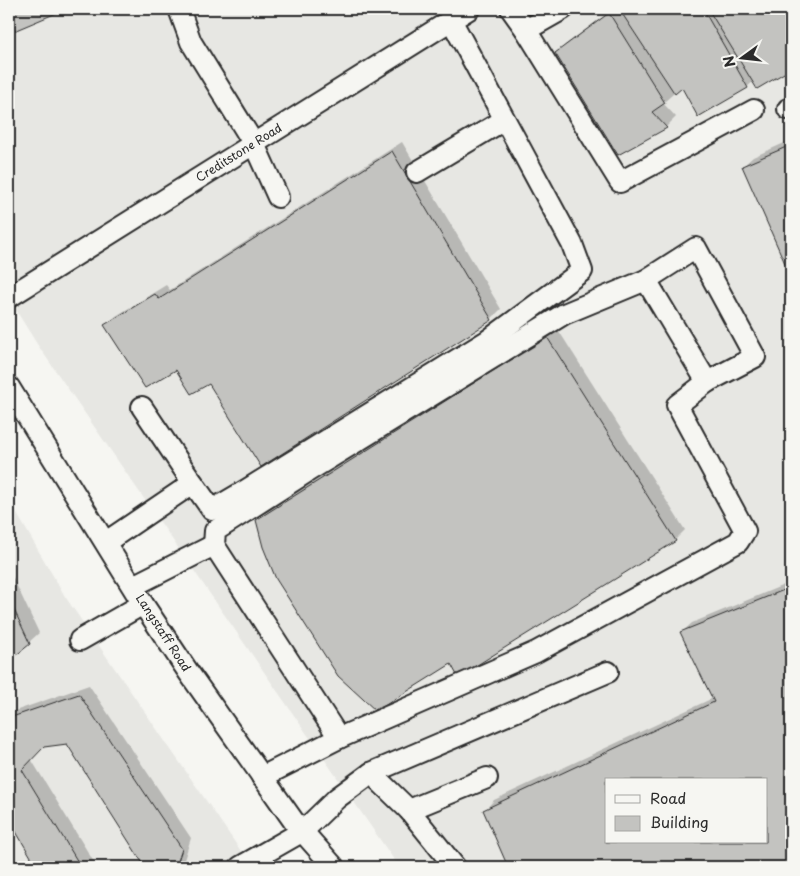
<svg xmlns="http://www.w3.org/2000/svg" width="800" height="876" viewBox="0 0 800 876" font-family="'Playpen Sans',sans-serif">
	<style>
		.built { fill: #e7e7e3; fill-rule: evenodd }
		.shadow { fill: #0003; fill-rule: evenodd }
		.building { fill: #c3c3c0; stroke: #2b2b2b; fill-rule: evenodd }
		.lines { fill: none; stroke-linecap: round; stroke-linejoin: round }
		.minor-casing { stroke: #2b2b2b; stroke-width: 24 }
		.minor { stroke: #f6f6f2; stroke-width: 20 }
		.labels { text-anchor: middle; stroke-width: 4.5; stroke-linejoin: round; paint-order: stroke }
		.street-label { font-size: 12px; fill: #2b2b2b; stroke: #f6f6f2 }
	</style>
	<rect width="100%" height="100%" fill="#f6f6f2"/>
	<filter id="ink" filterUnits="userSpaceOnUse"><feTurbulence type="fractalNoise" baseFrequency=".02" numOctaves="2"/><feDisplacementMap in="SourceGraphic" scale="10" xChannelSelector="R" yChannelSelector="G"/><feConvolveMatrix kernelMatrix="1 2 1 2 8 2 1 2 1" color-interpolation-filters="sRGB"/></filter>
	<g filter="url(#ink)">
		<g class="built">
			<path d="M9,9H791V867H399L37,344L9,299ZM606,780H766V842H606Z"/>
			<polygon points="9,500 66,598 252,867 9,867"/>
		</g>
		<g class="shadow">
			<polygon points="9,9 63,9 9,32"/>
			<polygon points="613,9 622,9 625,15 632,9 791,9 791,67 758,87 754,81 747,87 682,86 663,103 676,117 666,127 556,54 566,44"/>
			<polygon points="791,140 791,274 743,166 753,157"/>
			<polygon points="402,142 501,309 491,319 209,383 177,369 106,325 116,316 166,285 170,290"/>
			<polygon points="557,328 685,530 675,540 451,662 257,521 268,511"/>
			<polygon points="9,569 39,633 9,660"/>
			<path d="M791,582V862L780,867H510L485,810L494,800L713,698L682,632L692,623ZM606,780H766V842H606Z"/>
			<polygon points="89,685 191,838 184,860 177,867 146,867 67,742 44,746 31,759 97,867 39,867 9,818 9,713"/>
		</g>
		<g class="building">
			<polygon points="9,9 66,9 9,33"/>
			<polygon points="632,9 703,9 748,88 698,117 682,88 675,94 623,15"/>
			<polygon points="708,9 791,9 791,69 757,89"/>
			<polygon points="609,13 665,103 652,112 667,128 618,155 555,53"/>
			<polygon points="791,145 791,277 742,166"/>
			<polygon points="392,151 492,320 261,467 209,384 191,394 176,370 145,388 104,325 155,294 159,299"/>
			<polygon points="547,337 676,541 458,677 451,664 376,711 338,676 276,579 263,547 256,520"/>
			<path d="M784,590L791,601V864L783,867H508L483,810L714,702L680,632ZM606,780H766V842H606Z"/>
			<polygon points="9,599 30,644 9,661"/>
			<polygon points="79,694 182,849 176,867 145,867 67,744 44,747 22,770 81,867 37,867 9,820 9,718"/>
		</g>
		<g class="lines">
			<defs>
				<g id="minor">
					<polyline points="179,9 191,42 254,144 278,197"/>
					<polyline points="511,9 526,30 563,9"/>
					<polyline points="526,30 620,182 754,110"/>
					<polyline points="788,109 791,108"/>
					<polyline points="417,172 504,120"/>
					<polyline points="646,280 696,248 755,357 707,382"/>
					<polyline points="9,297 469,9"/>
					<polyline points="9,387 143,604 189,673 295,823 334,867"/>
					<polyline points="142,407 193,483"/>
					<polyline points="106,542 193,483 212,510 246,490 487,341 582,271 572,244 451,20"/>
					<polyline points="214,545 215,531 310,470 564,314 646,280 707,382 677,405 745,531 738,542 536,652 339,738"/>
					<polyline points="133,586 214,545 339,738 262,777"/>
					<polyline points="80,640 143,604"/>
					<polyline points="371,773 409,810 455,867"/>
					<polyline points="409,810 487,778"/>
					<polyline points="240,867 303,831 337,798 371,773 608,672"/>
				</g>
			</defs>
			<use href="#minor" class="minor-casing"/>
			<use href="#minor" class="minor"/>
		</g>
	</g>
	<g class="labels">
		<g class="street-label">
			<text transform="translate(239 153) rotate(-32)" y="4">Creditstone Road</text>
			<text transform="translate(163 633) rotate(57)" y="4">Langstaff Road</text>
		</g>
	</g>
	<rect width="800" height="876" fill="none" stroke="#f6f6f2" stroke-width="30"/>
	<rect x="15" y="15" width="770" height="846" fill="none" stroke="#2b2b2b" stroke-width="2" filter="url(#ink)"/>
	<rect x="605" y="778" width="162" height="65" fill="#f6f6f2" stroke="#a5a5a2"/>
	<rect x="615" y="795" width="25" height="8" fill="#f6f6f2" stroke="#a5a5a2"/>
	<text x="650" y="804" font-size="15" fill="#2b2b2b">Road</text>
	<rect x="615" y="816" width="25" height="15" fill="#c3c3c0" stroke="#a5a5a2"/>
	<text x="650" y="828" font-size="15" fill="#2b2b2b">Building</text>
	<g transform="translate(742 58) rotate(255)" stroke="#f6f6f2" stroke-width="4" paint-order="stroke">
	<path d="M0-4L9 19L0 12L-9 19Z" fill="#2b2b2b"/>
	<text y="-8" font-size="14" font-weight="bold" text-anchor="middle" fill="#2b2b2b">N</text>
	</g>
</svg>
